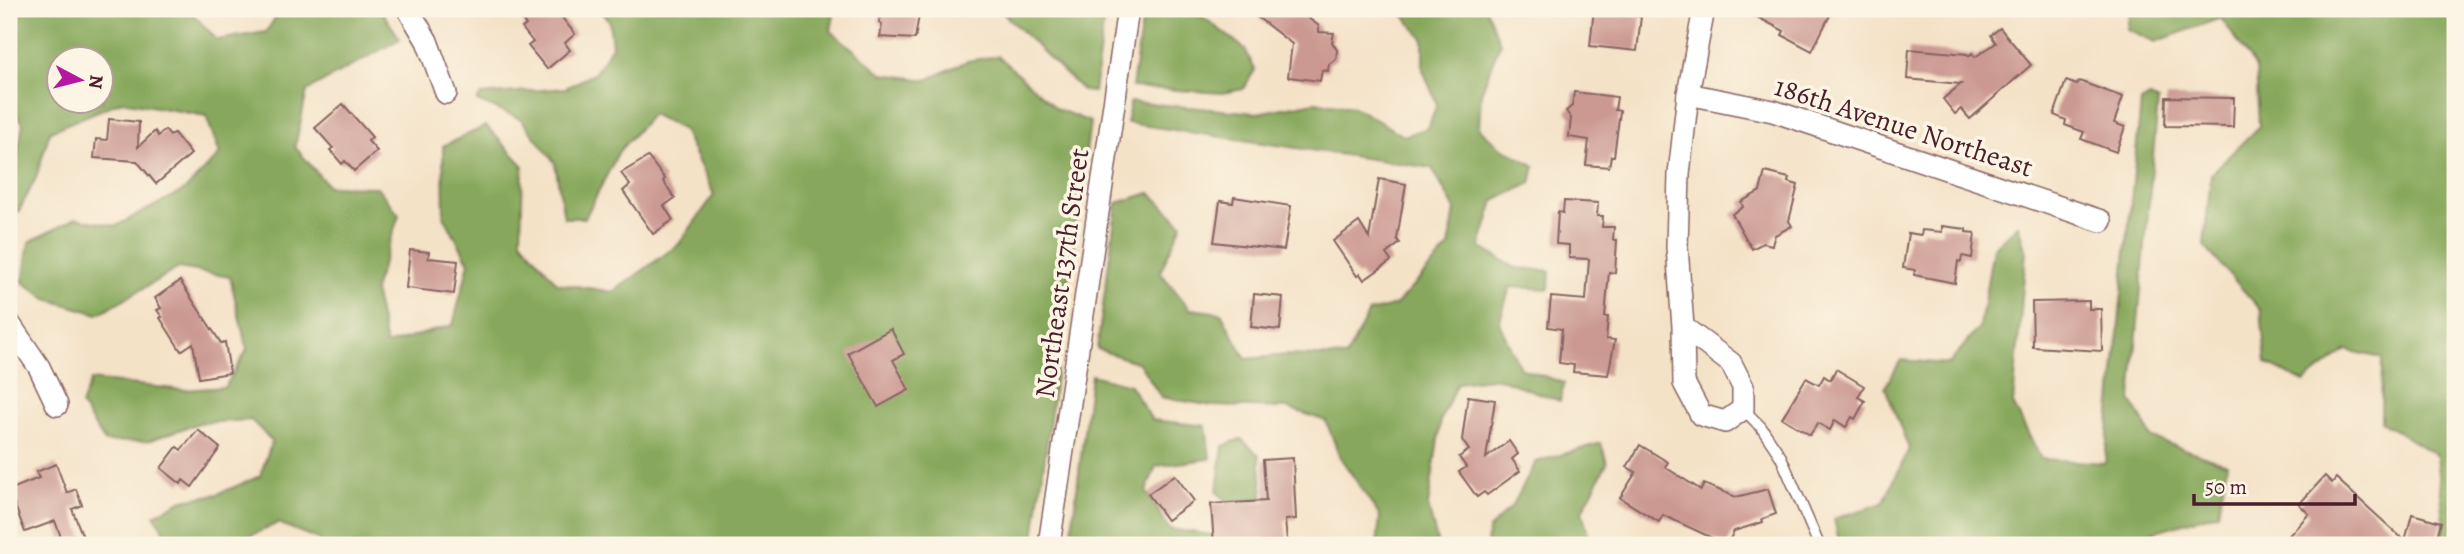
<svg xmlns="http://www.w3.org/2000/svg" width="2464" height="554" viewBox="0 0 2464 554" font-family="Alegreya,serif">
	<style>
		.forest { fill: #87a85c; stroke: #686444; stroke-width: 2; fill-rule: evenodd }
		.building { fill: #cb9992 }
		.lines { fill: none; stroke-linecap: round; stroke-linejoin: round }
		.service-casing { stroke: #866362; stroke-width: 13 }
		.minor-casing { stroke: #866362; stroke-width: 24 }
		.service { stroke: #fff; stroke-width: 10 }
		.minor { stroke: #fff; stroke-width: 21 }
		.labels { text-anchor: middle; stroke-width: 7; stroke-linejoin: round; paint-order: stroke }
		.street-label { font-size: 28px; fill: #4a1f2b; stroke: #fcf5e5 }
	</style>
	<rect width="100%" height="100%" fill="#fcf5e5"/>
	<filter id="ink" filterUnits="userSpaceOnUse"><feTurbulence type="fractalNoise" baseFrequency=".0143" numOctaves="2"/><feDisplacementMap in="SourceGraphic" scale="14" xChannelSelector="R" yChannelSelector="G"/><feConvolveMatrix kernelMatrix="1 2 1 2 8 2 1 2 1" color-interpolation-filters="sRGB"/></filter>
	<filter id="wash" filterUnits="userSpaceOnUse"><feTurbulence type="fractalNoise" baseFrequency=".00686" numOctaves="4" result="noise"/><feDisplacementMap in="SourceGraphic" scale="28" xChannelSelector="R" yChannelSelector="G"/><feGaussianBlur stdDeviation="1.57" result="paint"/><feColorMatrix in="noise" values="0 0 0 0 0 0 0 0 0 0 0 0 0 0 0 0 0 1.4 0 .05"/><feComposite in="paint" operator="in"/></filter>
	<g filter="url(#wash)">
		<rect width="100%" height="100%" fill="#f4e2c7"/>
		<g class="forest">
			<path d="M9,9H188L217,40L266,32L281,9H380L400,39L307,91L295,147L328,186L377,187L399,215L374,290L386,345L453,325L469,263L444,216L443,146L486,126L523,165L521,240L557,283L613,292L679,244L714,195L683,130L652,114L619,151L585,218H564L555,163L521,119L477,101L481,95L566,88L595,73L612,46L609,20L599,9H835L831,31L883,74L927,80L967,61L998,56L1057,109L1090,122L1033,545H320V540L278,523L239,541L171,540L154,515L183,500L218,494L260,476L272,441L251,420L199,423L148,441L105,442L81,405L91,380L184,390L225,387L247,350L230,277L179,268L98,314L47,299L23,282L29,242L76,218L116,226L185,190L220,154L206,116L122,101L50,131L36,178L19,211L9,216V162L17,158L23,123L9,105ZM60,60H102V102H60Z"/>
			<polygon points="999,9 1105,9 1094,92 1083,91"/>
			<polygon points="1144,9 1169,9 1203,17 1245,49 1255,70 1243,89 1222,93 1132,87"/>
			<polygon points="1398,9 1486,9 1500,43 1481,93 1479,128 1500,147 1535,166 1531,183 1494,201 1480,247 1516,268 1550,271 1549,289 1510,287 1499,323 1520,368 1564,383 1560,401 1498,378 1457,383 1441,419 1428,506 1438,545 1377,545 1380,516 1340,457 1326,421 1288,408 1212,406 1161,397 1139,363 1097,349 1117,203 1150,193 1182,224 1160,272 1190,309 1221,313 1246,359 1288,355 1346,357 1369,312 1396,305 1449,247 1455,210 1432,168 1127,123 1130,102 1257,113 1315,102 1354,107 1404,136 1428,128 1437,104 1423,70 1423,38"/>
			<polygon points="2130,9 2455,9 2455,545 2440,545 2444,521 2437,456 2381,421 2382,358 2346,350 2304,382 2266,363 2261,310 2204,246 2211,174 2259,126 2256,68 2221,18 2155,42 2127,29"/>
			<polygon points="2150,97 2158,101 2131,400 2152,438 2227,464 2218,513 2149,533 2148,545 1840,545 1834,519 1883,503 1909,449 1885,387 1901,360 1949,364 1980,326 1993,248 2018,225 2026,251 2013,404 2041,459 2105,463 2141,102"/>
			<polygon points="1091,375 1130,385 1152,420 1206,426 1210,459 1156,466 1146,492 1169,529 1213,535 1219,545 1070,545"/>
			<polygon points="1241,439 1259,455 1263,498 1227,501 1217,492 1223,446"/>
			<polygon points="1601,443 1607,463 1582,511 1591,545 1487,545 1488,530 1513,505 1536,462"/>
		</g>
		<g id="blocks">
			<g class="building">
				<polygon points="512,9 555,9 575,34 565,43 570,50 547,69 528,46 533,42 522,28 526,25"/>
				<polygon points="881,9 920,9 915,39 880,37 882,24 879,23"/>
				<polygon points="1247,9 1296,9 1319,26 1319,32 1334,33 1332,42 1337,50 1336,59 1329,64 1328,71 1322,70 1320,81 1288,77 1292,44"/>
				<polygon points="1594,9 1635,9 1634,15 1641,16 1637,51 1590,46"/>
				<polygon points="1742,9 1833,9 1812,51 1782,35 1784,31"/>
				<polygon points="2000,28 2031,65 1970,119 1961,109 1955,114 1943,99 1961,84 1907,79 1909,49 1967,54 1969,56 1972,53 1975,57 1996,43 1991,35"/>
				<polygon points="2066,81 2077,85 2079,81 2123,97 2114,123 2125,127 2116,152 2081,139 2084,132 2065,125 2066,120 2054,115"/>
				<polygon points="1574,92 1617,97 1615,110 1620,111 1614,156 1611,156 1609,167 1586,165 1589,140 1569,137 1571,118 1566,111 1572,106"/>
				<polygon points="2166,97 2234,98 2233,127 2165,126"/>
				<polygon points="343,104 372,137 368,141 377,151 354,171 345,161 342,164 330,150 333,148 315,128"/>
				<polygon points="109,119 139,122 138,147 155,131 158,136 165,130 170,136 174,133 191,154 156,184 137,161 94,158 96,139 107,140"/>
				<polygon points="648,157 665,179 663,181 675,198 664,206 673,220 653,234 623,191 630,185 621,173"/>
				<polygon points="1765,172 1789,178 1788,182 1798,185 1789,221 1792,226 1775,235 1772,245 1763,243 1752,249 1732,214 1743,207 1741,202 1760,191"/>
				<polygon points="1379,179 1406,184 1397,239 1400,243 1386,254 1391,261 1364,280 1360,274 1357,276 1333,241 1359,222 1369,238"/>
				<polygon points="1234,197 1291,206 1284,250 1214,242 1220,201 1233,203"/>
				<polygon points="1564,201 1598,203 1597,216 1603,216 1602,227 1614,227 1613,240 1617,240 1615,273 1609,272 1605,317 1608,317 1606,339 1615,340 1608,375 1573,372 1574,365 1559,363 1562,329 1548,327 1551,297 1586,300 1589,259 1569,258 1569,245 1556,244 1558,212 1563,213"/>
				<polygon points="1942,226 1966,229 1966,232 1975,233 1972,258 1962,256 1961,262 1958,261 1955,283 1914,275 1915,270 1903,268 1908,233 1921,235 1922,230 1942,232"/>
				<polygon points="410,250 429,252 428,258 458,261 454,294 406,288"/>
				<polygon points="180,281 221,343 225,342 230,373 199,378 193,343 181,351 160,318 162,317 157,310 161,308 155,298"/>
				<polygon points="1254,294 1283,297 1280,330 1251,327"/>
				<polygon points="2089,301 2089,309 2101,309 2102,351 2033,347 2032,302"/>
				<polygon points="891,329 904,354 893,360 909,390 878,407 848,353"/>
				<polygon points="1836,369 1864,386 1858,397 1865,401 1855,419 1852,417 1846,427 1835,420 1830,430 1818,423 1810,435 1782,418 1806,378 1819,385 1824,376 1830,380"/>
				<polygon points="1468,396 1495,400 1486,458 1509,441 1518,454 1512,459 1520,471 1487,495 1484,492 1477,497 1459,472 1466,467 1459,457 1469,450 1462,440"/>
				<polygon points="198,430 220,448 192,487 183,480 181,484 161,468 177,447 181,450"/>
				<polygon points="1640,445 1668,462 1665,467 1701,490 1704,484 1736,497 1768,489 1776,514 1762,519 1763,522 1734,531 1727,545 1663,515 1659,522 1620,498 1636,472 1627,467"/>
				<polygon points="1293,458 1296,519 1285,520 1287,541 1214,545 1211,504 1266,501 1263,460"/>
				<polygon points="56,464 67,493 76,489 82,505 72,509 83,537 64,545 55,521 25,532 9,490 39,478 36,472"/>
				<polygon points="1175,475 1194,501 1167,520 1148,494"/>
				<polygon points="2325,476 2332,483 2336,478 2405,541 2412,514 2441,522 2435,545 2280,545 2309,514 2299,504"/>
			</g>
		</g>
	</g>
	<g filter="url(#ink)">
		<use href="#blocks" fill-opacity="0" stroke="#866362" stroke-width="2"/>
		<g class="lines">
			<defs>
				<polyline id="service" points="1743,409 1761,427 1781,457 1819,545"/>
				<g id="minor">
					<polyline points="408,9 427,41 446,93"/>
					<polyline points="1688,94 1773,111 2101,221"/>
					<polyline points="9,323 39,367 57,405"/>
					<polyline points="1683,327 1731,363 1743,387 1743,409 1725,422 1701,415 1684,383 1683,327 1677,247 1679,174 1688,94 1704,9"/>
					<polyline points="1049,545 1128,9"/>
				</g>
			</defs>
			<use href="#service" class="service-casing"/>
			<use href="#minor" class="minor-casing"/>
			<use href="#service" class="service"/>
			<use href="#minor" class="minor"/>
		</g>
	</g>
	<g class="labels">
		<g class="street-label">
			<text transform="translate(1904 126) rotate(18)" y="10">186th Avenue Northeast</text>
			<text transform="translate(1061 273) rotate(-82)" y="10">Northeast 137th Street</text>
		</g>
	</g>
	<rect width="2464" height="554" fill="none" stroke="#fcf5e5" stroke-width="35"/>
	<g transform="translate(80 80) rotate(97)"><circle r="33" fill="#fcf5e5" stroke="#b59f9b" stroke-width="2"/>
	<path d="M0-5L12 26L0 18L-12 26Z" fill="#b5179e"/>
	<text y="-10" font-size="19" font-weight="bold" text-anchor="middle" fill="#4a1f2b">N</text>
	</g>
	<path d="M2194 494v10h161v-10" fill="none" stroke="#4a1f2b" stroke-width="3.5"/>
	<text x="2205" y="494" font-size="21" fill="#4a1f2b" stroke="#fcf5e5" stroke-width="5" paint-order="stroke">50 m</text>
</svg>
